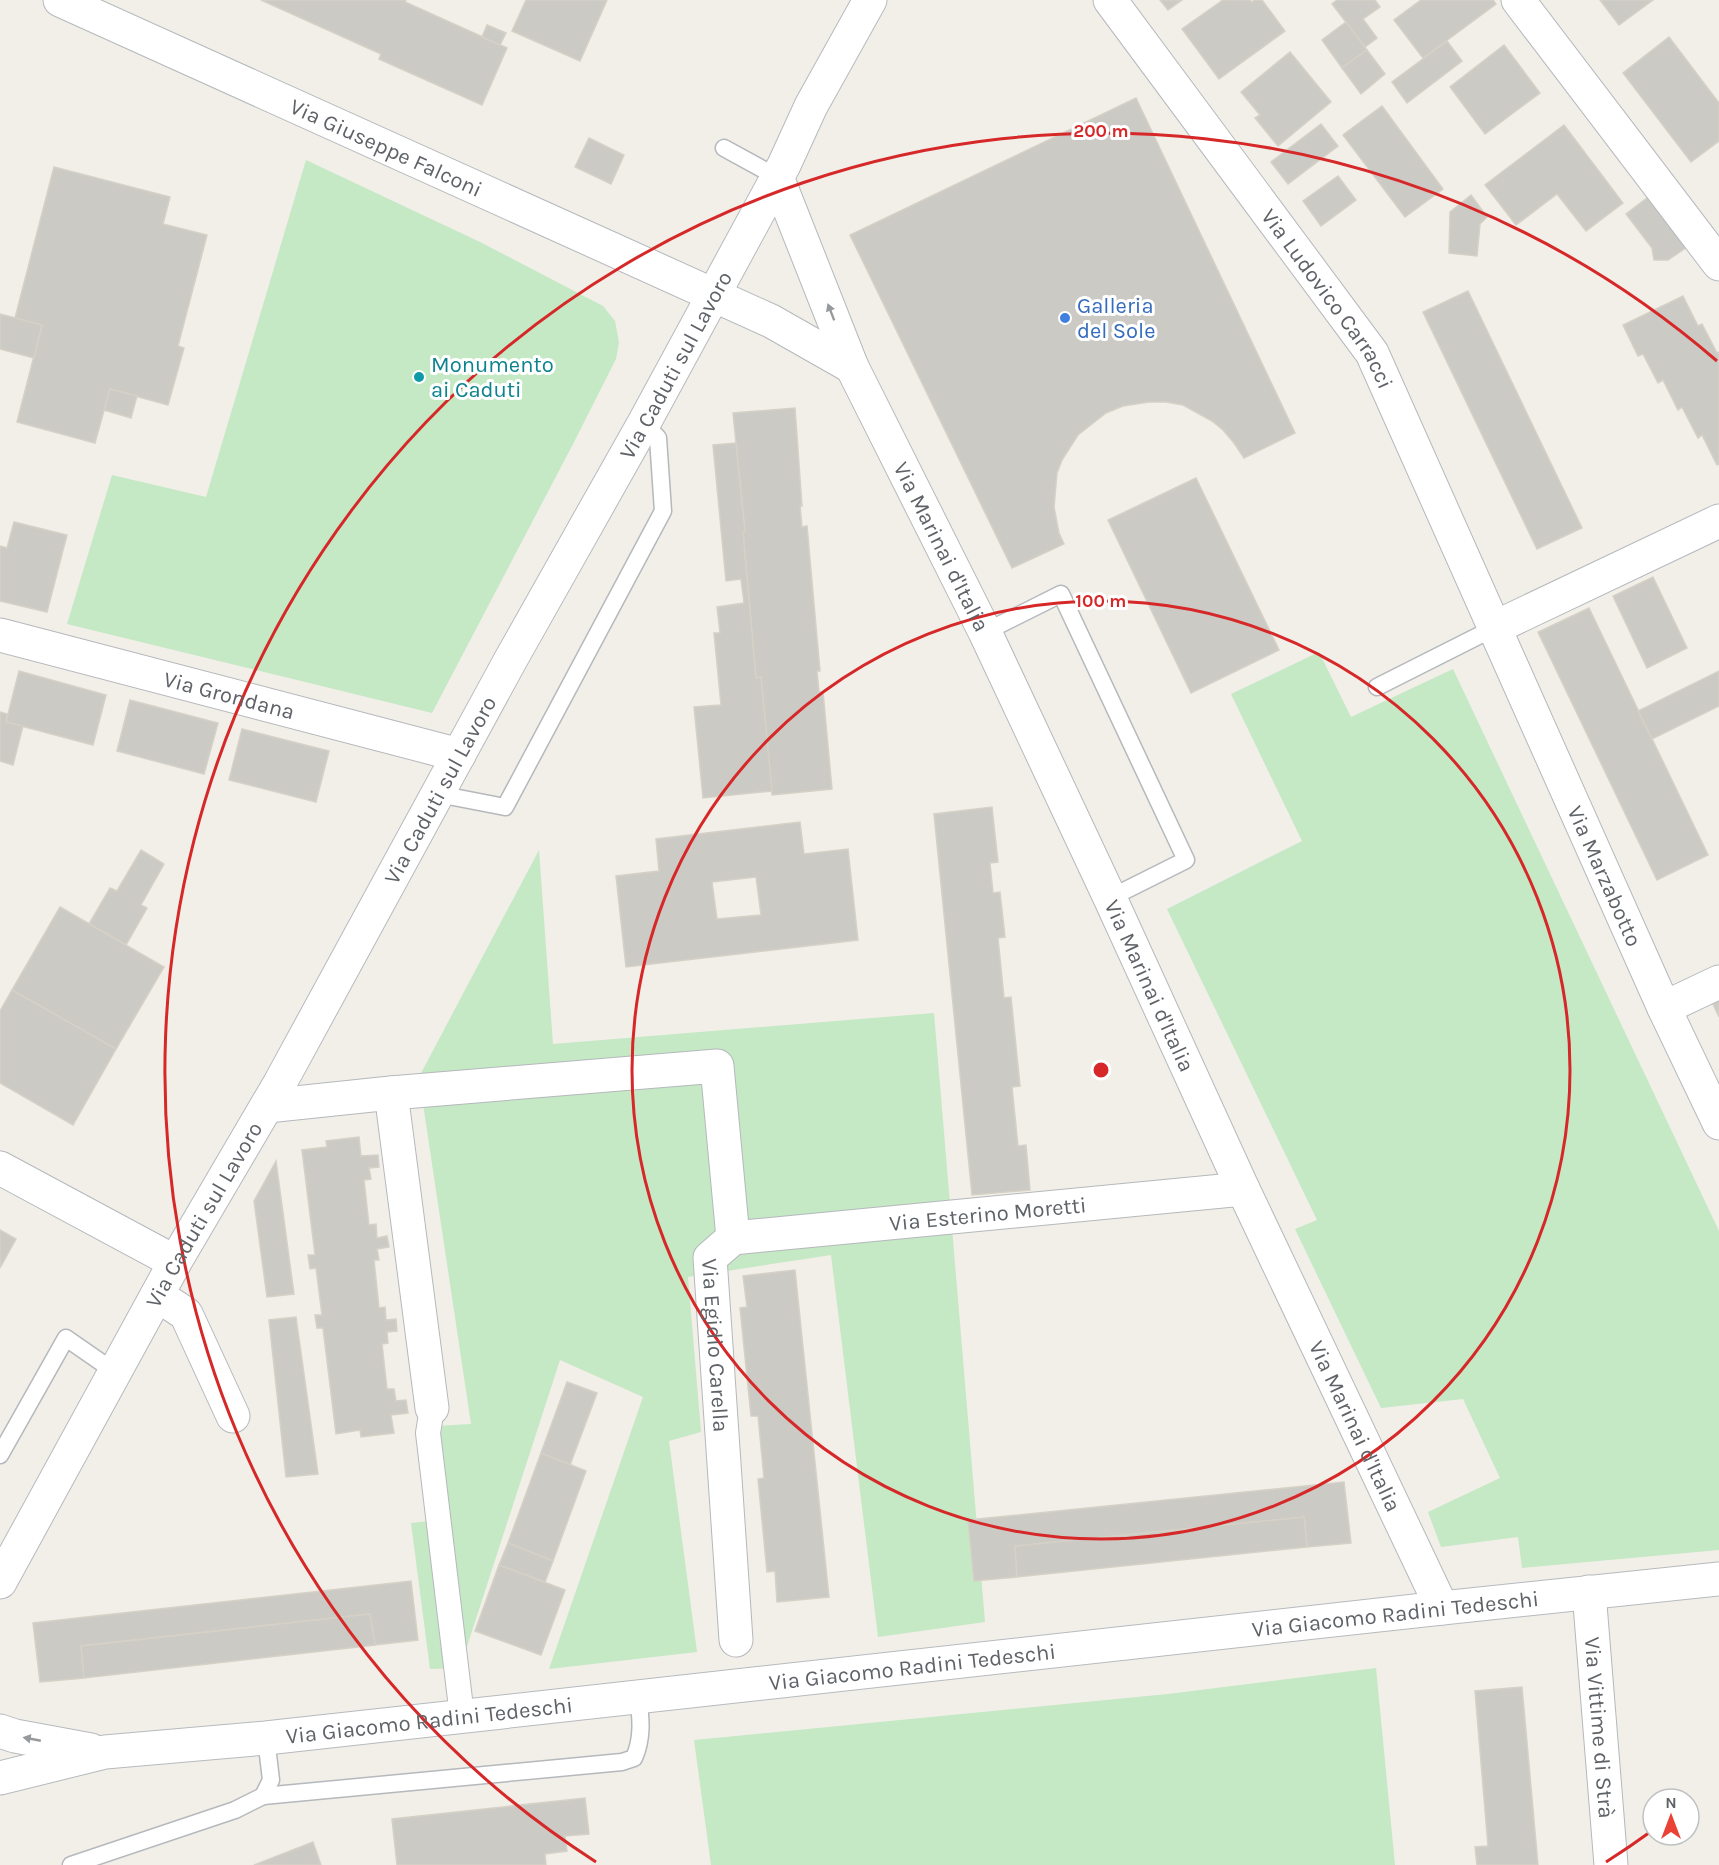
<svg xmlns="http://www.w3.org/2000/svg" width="1719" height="1865" viewBox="0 0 1719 1865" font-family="Karla,sans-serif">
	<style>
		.green { fill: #c5e8c5 }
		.building { fill: #cccac5; stroke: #d6d1c6; stroke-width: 1.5; fill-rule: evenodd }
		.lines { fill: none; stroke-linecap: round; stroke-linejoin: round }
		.service-casing { stroke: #b5b8bc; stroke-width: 19 }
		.pedestrian-casing { stroke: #b5b8bc; stroke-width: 26 }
		.minor-casing { stroke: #b5b8bc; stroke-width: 35 }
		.secondary-casing { stroke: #b6babf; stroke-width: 35 }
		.service { stroke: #fff; stroke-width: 16 }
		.pedestrian { stroke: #fff; stroke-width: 24 }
		.minor { stroke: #fff; stroke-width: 33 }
		.secondary { stroke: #fff; stroke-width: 33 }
		.oneway { fill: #979a9d }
		.ring { fill: none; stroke: #d62828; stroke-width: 3 }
		.shop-dot { fill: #3f7fe0; stroke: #fff; stroke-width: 2 }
		.culture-dot { fill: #0f9aa8; stroke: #fff; stroke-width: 2 }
		.labels { text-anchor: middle; stroke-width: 6; stroke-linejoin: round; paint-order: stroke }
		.street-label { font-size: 22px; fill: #5f6368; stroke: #fff }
		.shop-label { font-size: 22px; fill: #366cbe; stroke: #fff; text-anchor: start }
		.culture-label { font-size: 22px; fill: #0d838f; stroke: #fff; text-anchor: start }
		.centre { fill: #d62828; stroke: #fff; stroke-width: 3 }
		.ring-label { font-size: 18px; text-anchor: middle; font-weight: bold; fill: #d62828; stroke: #fff; stroke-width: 6; stroke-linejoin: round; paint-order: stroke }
	</style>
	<rect width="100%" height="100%" fill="#f1efe8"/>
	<g class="green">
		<polygon points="306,160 480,242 603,306 615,321 619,342 616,359 572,446 432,713 67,624 112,475 206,497"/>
		<polygon points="1319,652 1351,717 1453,669 1719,1231 1719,1550 1522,1568 1518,1537 1441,1547 1428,1512 1500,1478 1463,1399 1381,1408 1295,1229 1317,1220 1167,909 1302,841 1231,694"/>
		<polygon points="539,850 553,1044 934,1013 985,1622 878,1637 831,1255 688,1277 701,1432 669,1441 697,1652 549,1669 643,1397 560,1360 460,1668 430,1669 411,1523 447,1519 436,1426 471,1424 419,1077"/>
		<polygon points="1376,1668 1395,1865 711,1865 694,1740 1168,1694"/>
	</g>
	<g class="building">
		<polygon points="261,0 406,0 405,2 507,48 482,105 379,59 381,54"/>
		<polygon points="526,0 607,0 580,61 512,31"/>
		<polygon points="1160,0 1182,0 1168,10"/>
		<polygon points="1223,0 1250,0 1252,2 1255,0 1262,0 1285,31 1219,79 1182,29"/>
		<polygon points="1337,0 1375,0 1380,7 1363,19 1377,38 1365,47 1332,4"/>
		<polygon points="1421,0 1493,0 1496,4 1423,58 1394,20"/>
		<polygon points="1600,0 1653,0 1619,25"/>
		<polygon points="1346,22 1367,50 1342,68 1322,40"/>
		<polygon points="487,25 506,33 500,45 482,37"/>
		<polygon points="1669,37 1719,103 1719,141 1691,162 1623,73"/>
		<polygon points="1447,41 1462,61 1407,103 1392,82"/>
		<polygon points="1504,45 1540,93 1485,134 1450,87"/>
		<polygon points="1367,50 1385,74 1361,94 1342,68"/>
		<polygon points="1290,52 1331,102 1278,146 1255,118 1260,115 1241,92"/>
		<polygon points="1136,98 1295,433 1244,458 1234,443 1223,430 1212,421 1183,405 1166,402 1149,402 1123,406 1106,413 1078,435 1062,460 1057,473 1054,507 1059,533 1064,544 1012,568 850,235"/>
		<polygon points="1382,106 1443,189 1405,217 1343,135"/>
		<polygon points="1321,124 1338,146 1288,184 1271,162"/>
		<polygon points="1564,125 1623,203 1586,231 1557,194 1516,225 1485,185"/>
		<polygon points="589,138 624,155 611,184 575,167"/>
		<polygon points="54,167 170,197 163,224 207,235 178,346 184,348 168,405 110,389 95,443 17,422 42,325 15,318"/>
		<polygon points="1338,176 1356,200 1321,226 1303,201"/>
		<polygon points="1471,195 1487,217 1480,224 1477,256 1449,253 1450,212"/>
		<polygon points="1651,195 1690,245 1668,260 1654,260 1652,248 1626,214"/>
		<polygon points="1468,291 1582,528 1537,549 1423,312"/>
		<polygon points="1683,296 1698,326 1702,324 1717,353 1719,352 1719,464 1717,465 1702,435 1698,438 1682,407 1678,410 1663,380 1658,383 1643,354 1638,356 1623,325"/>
		<polygon points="0,314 42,325 34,358 0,349"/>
		<polygon points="110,389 137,396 131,418 104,410"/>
		<polygon points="795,408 802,506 800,506 802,527 807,526 820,671 817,671 819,692 823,692 832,789 772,795 761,677 756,678 743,532 745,532 733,413"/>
		<polygon points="736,443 745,532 743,532 756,678 761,677 772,791 703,798 694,707 721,705 714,633 720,633 717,607 744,603 741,579 726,581 713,445"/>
		<polygon points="1196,478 1279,650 1191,693 1108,520"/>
		<polygon points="14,522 67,535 47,612 0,601 0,546 7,548"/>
		<polygon points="1653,577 1687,648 1647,668 1613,596"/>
		<polygon points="1589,608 1708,855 1657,880 1538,632"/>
		<polygon points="19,671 106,695 93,745 6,722"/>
		<polygon points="1719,671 1719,706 1652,739 1638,711"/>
		<polygon points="130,700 218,723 204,774 117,751"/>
		<polygon points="0,712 7,714 6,722 23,726 13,765 0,761"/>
		<polygon points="242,729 329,751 316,802 229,780"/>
		<polygon points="992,807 998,862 990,863 993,893 1000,892 1005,937 998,938 1004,998 1011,997 1020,1086 1012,1087 1018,1146 1026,1145 1030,1190 972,1195 934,814"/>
		<path d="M800,822L804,854L848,849L858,940L626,967L616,876L659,871L656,839ZM756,877L761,915L717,919L712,882Z"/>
		<polygon points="141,850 164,864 141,905 147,908 126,945 89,924 110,888 117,891"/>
		<polygon points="60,907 164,967 116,1049 12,990"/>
		<polygon points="12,990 116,1049 73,1125 0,1083 0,1011"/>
		<polygon points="1719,1001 1719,1017 1713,1004"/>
		<polygon points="359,1137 361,1156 378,1155 379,1167 369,1168 371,1179 364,1180 369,1225 376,1224 377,1238 387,1236 389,1247 377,1249 379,1260 374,1260 379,1308 385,1307 386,1320 396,1319 397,1331 387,1332 388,1343 382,1344 387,1389 394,1389 396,1401 406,1400 408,1413 391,1415 394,1433 361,1437 360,1430 336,1434 323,1328 317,1328 315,1315 322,1315 316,1268 310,1269 308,1255 315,1255 302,1150 327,1147 326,1141"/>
		<polygon points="276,1161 294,1294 267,1297 254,1201"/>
		<polygon points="0,1230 16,1239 0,1268"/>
		<polygon points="795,1270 829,1597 777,1602 775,1571 767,1572 758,1479 764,1478 758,1416 751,1416 740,1308 747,1307 743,1276"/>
		<polygon points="296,1317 318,1474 286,1477 269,1320"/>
		<polygon points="567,1382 597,1393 570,1465 541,1453"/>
		<polygon points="541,1453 586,1471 553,1561 508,1543"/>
		<polygon points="1344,1482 1351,1543 1307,1547 1304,1517 1015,1546 1017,1577 974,1581 968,1520"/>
		<polygon points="1304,1517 1307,1547 1017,1577 1015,1546"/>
		<polygon points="508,1543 553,1561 545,1582 499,1565"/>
		<polygon points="499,1565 565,1590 541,1655 475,1631"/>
		<polygon points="411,1581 418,1640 375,1645 370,1614 81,1646 84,1678 40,1682 33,1623"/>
		<polygon points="370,1614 375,1645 84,1678 81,1646"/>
		<polygon points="1522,1687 1538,1865 1477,1865 1475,1847 1488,1846 1475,1691"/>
		<polygon points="585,1798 589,1834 565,1836 567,1851 545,1854 546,1865 397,1865 392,1819"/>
		<polygon points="313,1842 321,1865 254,1865"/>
	</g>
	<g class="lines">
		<defs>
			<g id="service">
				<polyline points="724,148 777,177"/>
				<polyline points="985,632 1061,594 1186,860 1110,898"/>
				<polyline points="1377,687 1494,628"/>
				<polyline points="438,794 505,807 663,511 658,438 644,423"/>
				<polyline points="0,1455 66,1338 115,1372"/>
				<path d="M263,1796L622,1762L634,1758C643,1738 641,1718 638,1696"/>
				<polyline points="71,1865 235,1810 263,1796 271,1780 266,1738"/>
			</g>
			<polyline id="pedestrian" points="432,1408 428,1433 462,1716"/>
			<g id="minor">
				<path id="s1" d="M60,0L771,321L852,367"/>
				<path id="s2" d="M1110,0L1372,353L1664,1008L1719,1123"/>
				<polyline points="1518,0 1719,264"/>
				<path id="s3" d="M777,177L852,367L985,632L1110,898L1243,1189L1442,1608"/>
				<polyline points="1494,628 1719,521"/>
				<path id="s4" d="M0,635L459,755"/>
				<polyline points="1664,1008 1719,982"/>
				<polyline points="391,1093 432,1408"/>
				<polyline points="267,1106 391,1093 717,1066 733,1238"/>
				<polyline points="0,1168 175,1262"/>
				<path id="s5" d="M733,1238L1243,1189"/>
				<path id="s6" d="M733,1238L710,1258L736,1640"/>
				<polyline points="157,1295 186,1314 233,1416"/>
				<path id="s7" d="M1589,1592L1611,1865"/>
			</g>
			<g id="secondary">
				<path id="s8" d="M0,1582L175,1262L280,1083L511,659L644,423L784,165L811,106L870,0"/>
				<polyline points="0,1731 15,1736 91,1750"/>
				<path id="s9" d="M0,1778L105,1752L266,1738L1442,1608L1719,1579"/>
			</g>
		</defs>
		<use href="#service" class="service-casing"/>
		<use href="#pedestrian" class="pedestrian-casing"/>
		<use href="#minor" class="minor-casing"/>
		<use href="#secondary" class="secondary-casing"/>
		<use href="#service" class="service"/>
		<use href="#pedestrian" class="pedestrian"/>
		<use href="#minor" class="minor"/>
		<use href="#secondary" class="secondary"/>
	</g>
	<defs><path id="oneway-solid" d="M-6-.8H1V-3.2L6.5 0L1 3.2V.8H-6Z" transform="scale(1.5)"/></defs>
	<g class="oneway">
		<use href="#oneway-solid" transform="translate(831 312) rotate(-111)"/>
		<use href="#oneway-solid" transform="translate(32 1739) rotate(-169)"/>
	</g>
	<g class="ring">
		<circle cx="1101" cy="1070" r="469"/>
		<path d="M1653 1830A939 939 0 0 1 1606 1862M596 1862A939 939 0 1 1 1717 361"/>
	</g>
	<circle class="shop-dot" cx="1065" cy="318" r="6"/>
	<circle class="culture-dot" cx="419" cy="377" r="6"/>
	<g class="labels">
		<g class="street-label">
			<text dy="8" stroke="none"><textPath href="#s1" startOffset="358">Via Giuseppe Falconi</textPath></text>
			<text dy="8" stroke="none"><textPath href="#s2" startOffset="370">Via Ludovico Carracci</textPath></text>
			<text dy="8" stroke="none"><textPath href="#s8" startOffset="1392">Via Caduti sul Lavoro</textPath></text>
			<text dy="8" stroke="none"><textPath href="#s3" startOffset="405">Via Marinai d'Italia</textPath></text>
			<text dy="8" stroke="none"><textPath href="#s4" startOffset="237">Via Grondana</textPath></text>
			<text dy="8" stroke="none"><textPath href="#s8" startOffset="906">Via Caduti sul Lavoro</textPath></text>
			<text dy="8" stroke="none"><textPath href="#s2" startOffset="1012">Via Marzabotto</textPath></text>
			<text dy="8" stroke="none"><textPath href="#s3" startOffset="891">Via Marinai d'Italia</textPath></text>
			<text dy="8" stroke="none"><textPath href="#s5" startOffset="256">Via Esterino Moretti</textPath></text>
			<text dy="8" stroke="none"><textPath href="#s8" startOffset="420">Via Caduti sul Lavoro</textPath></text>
			<text dy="8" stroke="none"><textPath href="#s6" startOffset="118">Via Egidio Carella</textPath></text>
			<text dy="8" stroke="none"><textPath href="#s3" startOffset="1377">Via Marinai d'Italia</textPath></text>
			<text dy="8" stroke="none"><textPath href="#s9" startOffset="1406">Via Giacomo Radini Tedeschi</textPath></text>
			<text dy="8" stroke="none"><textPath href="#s9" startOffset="920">Via Giacomo Radini Tedeschi</textPath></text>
			<text dy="8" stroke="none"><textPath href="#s9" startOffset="434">Via Giacomo Radini Tedeschi</textPath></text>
			<text dy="8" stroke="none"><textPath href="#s7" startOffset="136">Via Vittime di Strà</textPath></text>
		</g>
		<g class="shop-label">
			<text x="1077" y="313">Galleria<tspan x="1077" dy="25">del Sole</tspan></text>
		</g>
		<g class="culture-label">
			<text x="431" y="372">Monumento<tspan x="431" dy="25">ai Caduti</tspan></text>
		</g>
	</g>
	<circle cx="1101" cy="1070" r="9" class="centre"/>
	<g class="ring-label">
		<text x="1101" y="137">200 m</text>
		<text x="1101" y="607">100 m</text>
	</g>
	<g transform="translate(1671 1817)"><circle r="28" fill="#ffffff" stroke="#bfc1c3" stroke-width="1.5"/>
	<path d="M0-4.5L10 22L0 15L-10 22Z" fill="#ea4335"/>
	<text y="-9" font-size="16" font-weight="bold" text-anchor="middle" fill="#5f6368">N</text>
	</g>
</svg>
